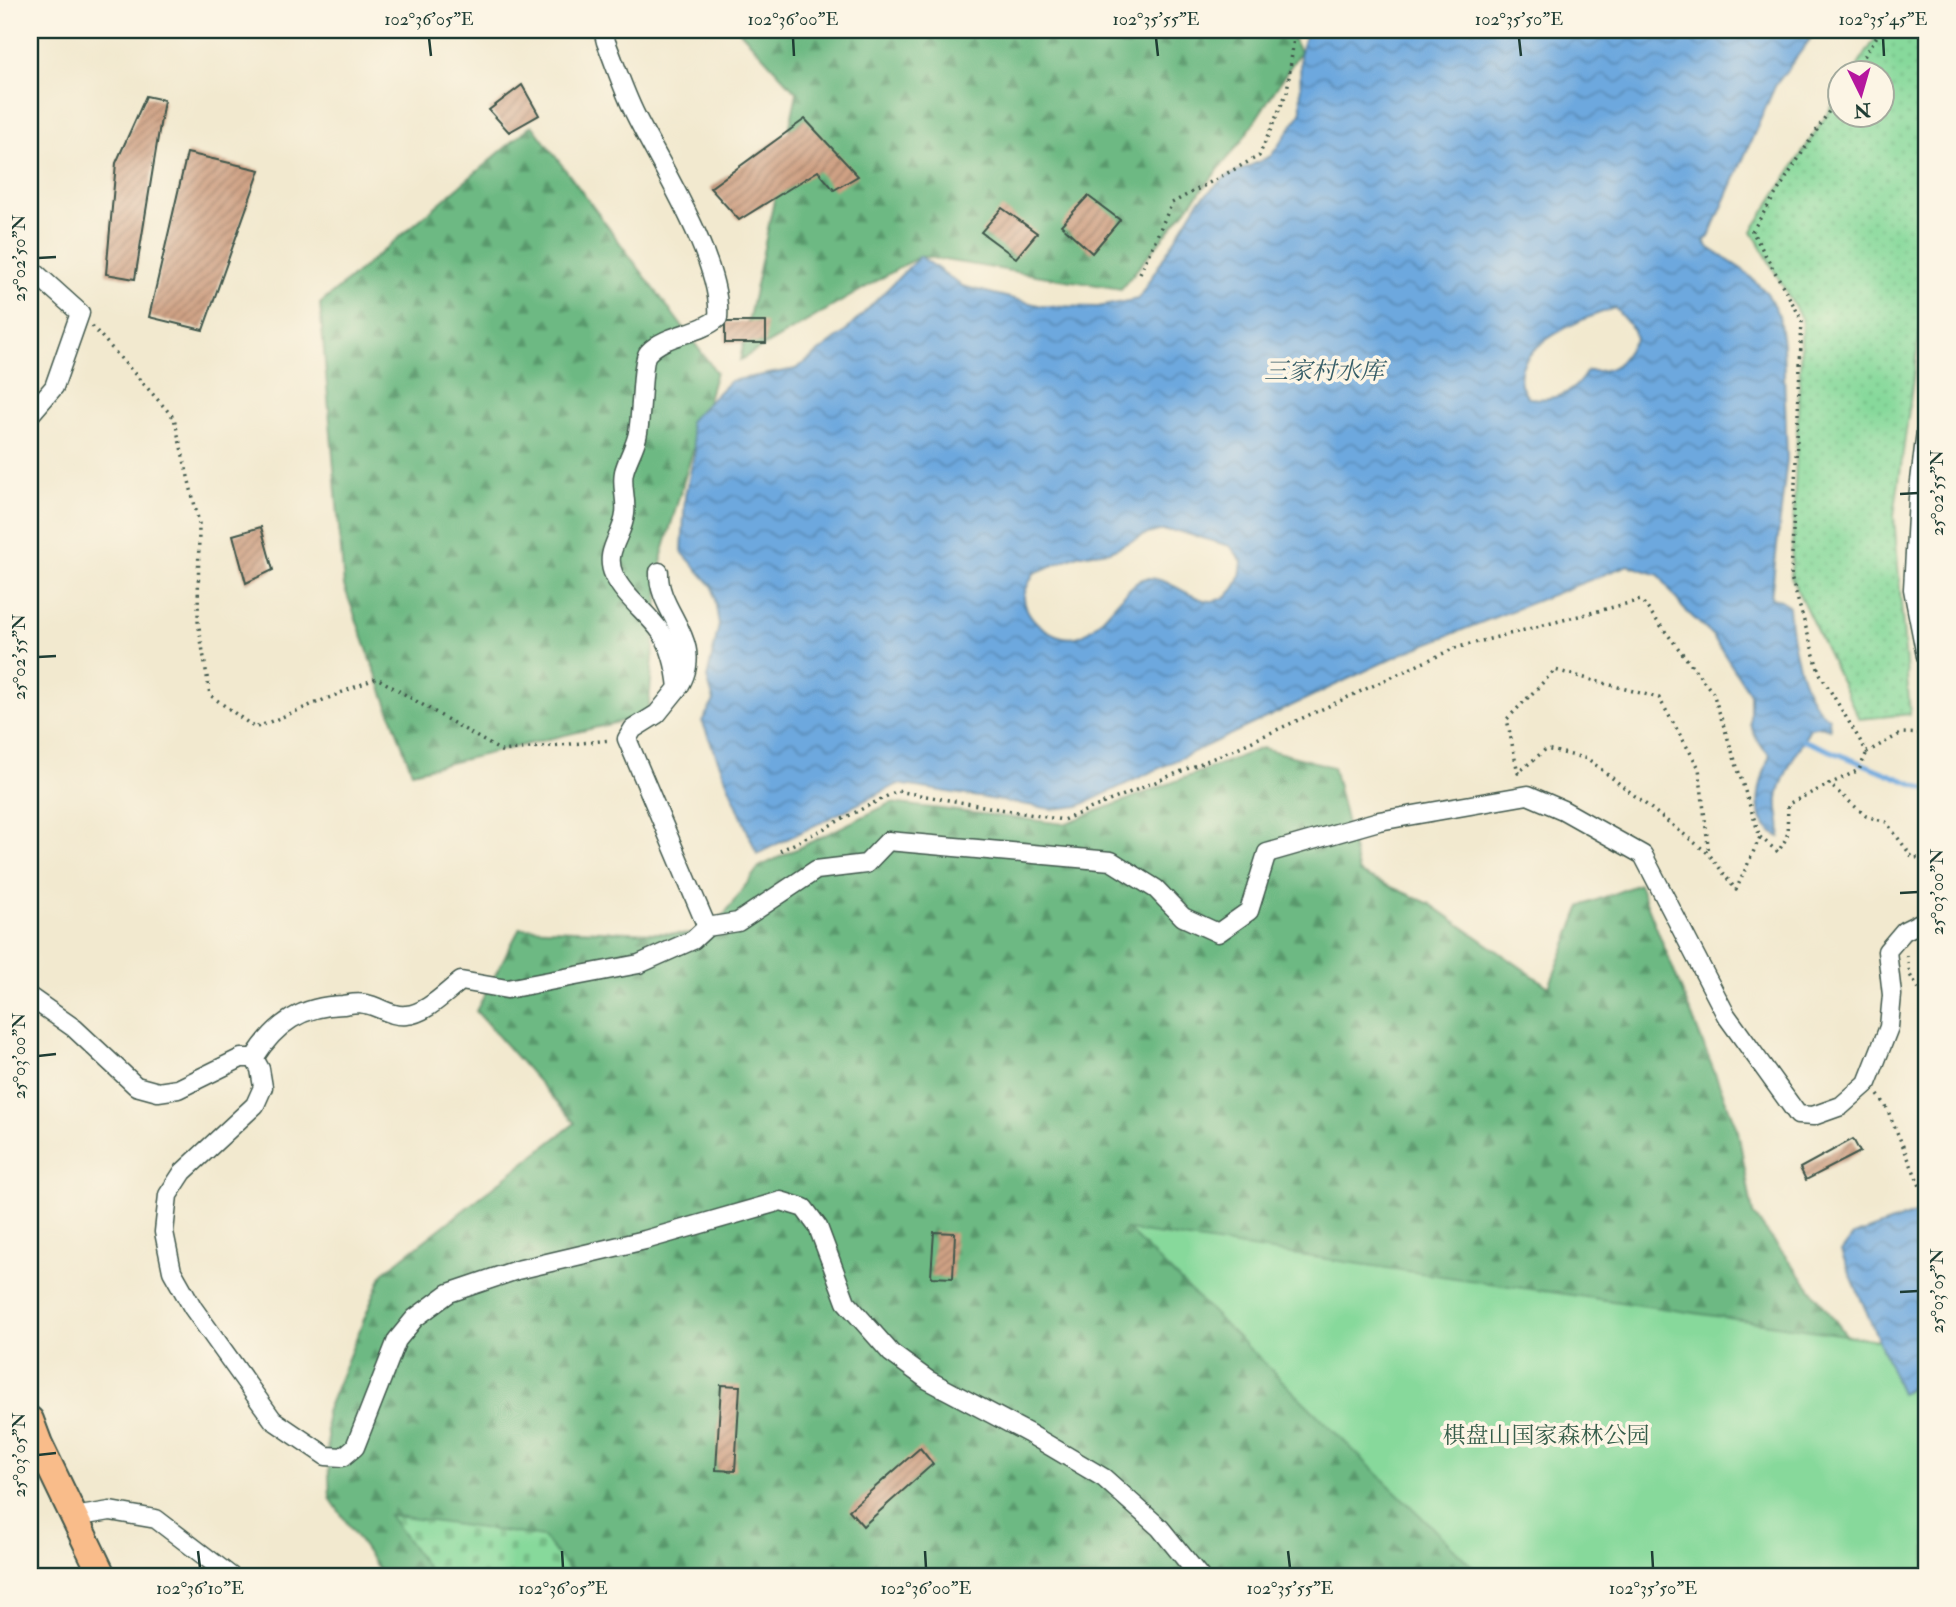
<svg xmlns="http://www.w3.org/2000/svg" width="1956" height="1607" viewBox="0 0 1956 1607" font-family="'IM FELL Double Pica','Noto Serif SC',serif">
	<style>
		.grass { fill: url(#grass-dots); stroke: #538b68; stroke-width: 2 }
		.forest { fill: url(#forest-firs); stroke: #467b5c; stroke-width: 2 }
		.cemetery { fill: url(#cemetery-stones); stroke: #538b68; stroke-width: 2 }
		.green { fill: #87d99b; stroke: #538b68; stroke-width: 2 }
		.water { fill: url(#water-waves); stroke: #467289; stroke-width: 2; fill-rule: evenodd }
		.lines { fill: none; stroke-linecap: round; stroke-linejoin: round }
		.stream { stroke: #6da8de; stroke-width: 5 }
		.building { fill: url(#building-hatch) }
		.minor-casing { stroke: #3f574b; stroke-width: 21 }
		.highway-casing { stroke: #3f574b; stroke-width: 30 }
		.path { stroke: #3f574b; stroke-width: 3.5; stroke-dasharray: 2 5; stroke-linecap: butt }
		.minor { stroke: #fff; stroke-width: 18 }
		.highway { stroke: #f9bc8a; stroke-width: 26 }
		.ticks { fill: none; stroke: #1f3d34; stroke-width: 2.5 }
		.labels { text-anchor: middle; stroke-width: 7; stroke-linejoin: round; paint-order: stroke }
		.park-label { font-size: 23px; fill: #345c49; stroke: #fcf5e5 }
		.water-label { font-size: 24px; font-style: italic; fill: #365d67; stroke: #fcf5e5 }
		.neatline { fill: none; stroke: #1f3d34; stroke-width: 2.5 }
		.ticks-label { font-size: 18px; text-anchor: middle; fill: #1f3d34 }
	</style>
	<defs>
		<pattern id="grass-dots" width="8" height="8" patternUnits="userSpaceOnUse" patternTransform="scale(1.75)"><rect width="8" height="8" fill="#87d99b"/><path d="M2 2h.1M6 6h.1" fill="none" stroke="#74bb86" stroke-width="1.8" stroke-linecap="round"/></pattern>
		<pattern id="forest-firs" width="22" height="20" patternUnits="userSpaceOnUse" patternTransform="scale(1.75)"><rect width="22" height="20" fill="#6db983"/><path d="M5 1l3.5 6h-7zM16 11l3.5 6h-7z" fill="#59986c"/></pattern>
		<pattern id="cemetery-stones" width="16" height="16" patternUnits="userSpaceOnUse" patternTransform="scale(1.75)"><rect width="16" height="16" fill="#87d99b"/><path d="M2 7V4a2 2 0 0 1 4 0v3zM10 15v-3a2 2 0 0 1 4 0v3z" fill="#74bb86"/></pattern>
		<pattern id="water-waves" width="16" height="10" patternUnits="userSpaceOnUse" patternTransform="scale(1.75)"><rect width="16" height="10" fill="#6da8de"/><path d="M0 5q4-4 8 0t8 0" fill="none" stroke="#598ab5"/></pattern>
		<pattern id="building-hatch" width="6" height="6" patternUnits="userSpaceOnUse" patternTransform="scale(1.75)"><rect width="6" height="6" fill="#cfa184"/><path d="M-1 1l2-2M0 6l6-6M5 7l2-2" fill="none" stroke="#a7846d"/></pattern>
	</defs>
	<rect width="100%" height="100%" fill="#fcf5e5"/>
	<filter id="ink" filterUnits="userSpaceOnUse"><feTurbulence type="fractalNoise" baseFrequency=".0143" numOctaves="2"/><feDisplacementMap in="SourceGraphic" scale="14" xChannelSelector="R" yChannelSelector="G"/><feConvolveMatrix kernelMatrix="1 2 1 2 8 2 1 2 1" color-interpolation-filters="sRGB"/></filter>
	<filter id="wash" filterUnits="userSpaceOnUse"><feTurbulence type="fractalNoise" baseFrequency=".00686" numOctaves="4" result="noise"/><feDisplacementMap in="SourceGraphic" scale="28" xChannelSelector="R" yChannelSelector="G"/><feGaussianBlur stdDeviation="1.57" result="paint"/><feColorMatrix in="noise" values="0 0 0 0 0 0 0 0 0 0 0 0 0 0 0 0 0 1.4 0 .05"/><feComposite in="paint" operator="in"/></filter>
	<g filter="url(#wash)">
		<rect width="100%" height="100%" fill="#f2e9cf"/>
		<polygon class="grass" points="1881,30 1926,30 1926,288 1894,516 1910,714 1859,719 1791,577 1802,320 1752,231 1840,94 1840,116 1882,116 1882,74 1853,73"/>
		<g class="forest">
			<polygon points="739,30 1289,30 1300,52 1241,142 1121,289 920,256 740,360 797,93"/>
			<polygon points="532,125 716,372 662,555 648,715 412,772 344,586 320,304"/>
			<polygon points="1262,748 1333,767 1359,873 1430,904 1549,987 1581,906 1639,884 1738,1131 1753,1214 1911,1419 1926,1577 384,1577 330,1498 326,1412 383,1273 575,1123 476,1011 520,928 709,935 759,867 891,803 1064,824"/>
		</g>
		<polygon class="cemetery" points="389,1515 543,1537 575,1577 434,1577"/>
		<polygon class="green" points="1128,1230 1926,1347 1926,1577 1483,1577"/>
		<g class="water">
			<path d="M1307,30H1817L1775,86L1709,237L1704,241L1709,248L1743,270L1767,293L1779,316L1783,344L1787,459L1771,598L1781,600L1789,607C1791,638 1801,701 1829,718L1830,729L1821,726L1810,728C1800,746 1780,779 1778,799C1776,812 1783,824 1780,837C1746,820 1760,783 1770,755L1758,742L1750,724V694L1712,635L1683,608L1659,575L1628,565L1401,654L1079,806L1052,809L898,784L757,854L702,721L714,701L707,678L719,625L713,587L682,552L685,496L695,451L689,421L730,381L796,369L844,333L920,256L962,286L1042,306L1098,307L1138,299L1198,202L1224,178L1271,156L1301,113L1300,52ZM1615,308L1634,330L1636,339C1618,362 1621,372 1587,371C1574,394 1556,401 1529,398C1526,394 1522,388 1521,384C1512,345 1588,316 1615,308ZM1159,531H1177L1230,546L1242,561C1241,575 1239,586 1228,595C1203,615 1176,578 1148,578C1129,578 1105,626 1080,636C1058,644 1025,621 1024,598C1024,590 1030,581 1034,573L1078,555L1110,551L1144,535Z"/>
			<polygon points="1915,1214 1926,1223 1926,1382 1901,1393 1841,1252 1853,1236"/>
		</g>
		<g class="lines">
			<polyline class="stream" points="1803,740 1926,789"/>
		</g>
		<g id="blocks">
			<g class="building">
				<polygon points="522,85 539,115 509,132 489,110"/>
				<polygon points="146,96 164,100 135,279 106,274 116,163"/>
				<polygon points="805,119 858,176 834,190 818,171 739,220 710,188"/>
				<polygon points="187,153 260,170 203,330 149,317"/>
				<polygon points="1088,196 1120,220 1092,253 1061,225"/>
				<polygon points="1002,208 1037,233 1016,258 981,232"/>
				<rect x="725" y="322" width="41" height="21"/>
				<polygon points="261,527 273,570 246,583 233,535"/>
				<polygon points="1853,1139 1860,1152 1806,1180 1800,1168"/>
				<polygon points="934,1232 955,1233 953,1278 931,1277"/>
				<polygon points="721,1385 740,1386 735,1471 716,1470"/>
				<polygon points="920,1448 933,1464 863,1526 849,1510"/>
			</g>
		</g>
	</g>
	<g filter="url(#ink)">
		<use href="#blocks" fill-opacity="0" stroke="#3f574b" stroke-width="2"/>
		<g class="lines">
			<defs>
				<g id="minor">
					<path d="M603,30L606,42C616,67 624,92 636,116C661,166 723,264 718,318C699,335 666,333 648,353C641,361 642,420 637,437C634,449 627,460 624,472C621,485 627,500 625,514C623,536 603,551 614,575C624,597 647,612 661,632C672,648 676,669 678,688L657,714L633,729L627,739L707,927"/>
					<polyline points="30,268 80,313 54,387 30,415"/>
					<polyline points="1926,431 1918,498 1913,589 1926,656"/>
					<path d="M659,572C657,612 706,640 680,685"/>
					<polyline points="30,997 74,1028 136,1086 158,1092 178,1089 241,1058 254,1058 260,1069 263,1087 255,1105 183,1172 168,1195 164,1232 172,1271 193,1308 273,1420 326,1456 343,1457 355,1447 397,1340 415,1318 449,1293 517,1270 645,1240 781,1201 804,1208 818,1227 846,1302 891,1353 928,1380 1028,1433 1104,1478 1160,1528 1200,1577"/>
					<path d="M254,1058C276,1023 302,1006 343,1005C350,1004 358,1002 365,1004C380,1006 390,1017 406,1015C426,1014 446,992 461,981L507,989L639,964L693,940L707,927L738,922L816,870L866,864L888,841L1111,861L1156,889L1183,917L1218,933L1249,911L1267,853L1379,821L1528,795L1563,810L1643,855L1726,1015L1798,1115L1813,1116L1841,1106L1867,1083L1889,1027L1892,995L1887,951L1904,931L1926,920"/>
					<polyline points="74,1517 110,1511 156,1519 232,1577"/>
				</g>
				<polyline id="highway" points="30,1420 39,1444 103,1577"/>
			</defs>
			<use href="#minor" class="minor-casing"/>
			<use href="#highway" class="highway-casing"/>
			<g class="path">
				<polyline points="1853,74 1881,30"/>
				<polyline points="1840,94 1752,231 1802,320 1791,577 1819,672 1867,752 1902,733 1926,734"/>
				<polyline points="1140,273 1172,203 1259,156 1287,92 1295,30"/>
				<polyline points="92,326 174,418 199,523 198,621 210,695 255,728 377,678 501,751 611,740"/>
				<polyline points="1828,783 1866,816 1886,822 1913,858 1926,857"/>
				<polyline points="1760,837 1778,852 1787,837 1788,804 1859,770 1867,752"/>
				<polyline points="780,851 897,791 1063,820 1233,750 1455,648 1641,600 1713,693 1760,837 1736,890 1709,854 1588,759 1546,749 1518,773 1507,719 1555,670 1659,698 1699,768 1709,854"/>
				<polyline points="1907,955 1910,975 1926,1001"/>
				<polyline points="1878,1095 1885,1104 1926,1200"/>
			</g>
			<use href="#minor" class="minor"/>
			<use href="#highway" class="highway"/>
		</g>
	</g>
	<path class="ticks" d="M429,38L431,56M793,38L794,56M1156,38L1158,56M1519,38L1521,56M1883,38L1884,56M38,258L56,257M1900,494L1918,493M38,657L56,656M1900,893L1918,892M38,1056L56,1054M1900,1292L1918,1291M38,1455L56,1453M198,1551L200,1568M562,1551L563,1568M925,1551L926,1568M1288,1551L1290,1568M1652,1551L1653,1568"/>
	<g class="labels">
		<g class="park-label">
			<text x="1546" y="1443">棋盘山国家森林公园</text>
		</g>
		<g class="water-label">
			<text x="1324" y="379">三家村水库</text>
		</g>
	</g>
	<rect width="1956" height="1607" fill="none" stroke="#fcf5e5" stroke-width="77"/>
	<g transform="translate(1861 94) rotate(175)"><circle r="33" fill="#fcf5e5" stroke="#a4ab9e" stroke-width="2"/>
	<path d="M0-5L12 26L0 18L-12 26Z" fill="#b5179e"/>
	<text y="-10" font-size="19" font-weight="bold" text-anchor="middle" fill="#1f3d34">N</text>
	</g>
	<rect x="38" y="38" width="1880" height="1530" class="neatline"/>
	<g class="ticks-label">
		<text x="429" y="25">102°36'05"E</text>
		<text x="793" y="25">102°36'00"E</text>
		<text x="1156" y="25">102°35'55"E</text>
		<text x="1519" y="25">102°35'50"E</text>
		<text x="1883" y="25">102°35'45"E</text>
		<text transform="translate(19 258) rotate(-90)" y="6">25°02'50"N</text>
		<text transform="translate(1937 493) rotate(-90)" y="6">25°02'55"N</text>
		<text transform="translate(19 657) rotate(-90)" y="6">25°02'55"N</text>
		<text transform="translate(1937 892) rotate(-90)" y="6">25°03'00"N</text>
		<text transform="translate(19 1056) rotate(-90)" y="6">25°03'00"N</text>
		<text transform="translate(1937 1291) rotate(-90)" y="6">25°03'05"N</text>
		<text transform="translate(19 1455) rotate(-90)" y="6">25°03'05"N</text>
		<text x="200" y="1594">102°36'10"E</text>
		<text x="563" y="1594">102°36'05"E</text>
		<text x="926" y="1594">102°36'00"E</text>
		<text x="1290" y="1594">102°35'55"E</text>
		<text x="1653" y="1594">102°35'50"E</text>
	</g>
</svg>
